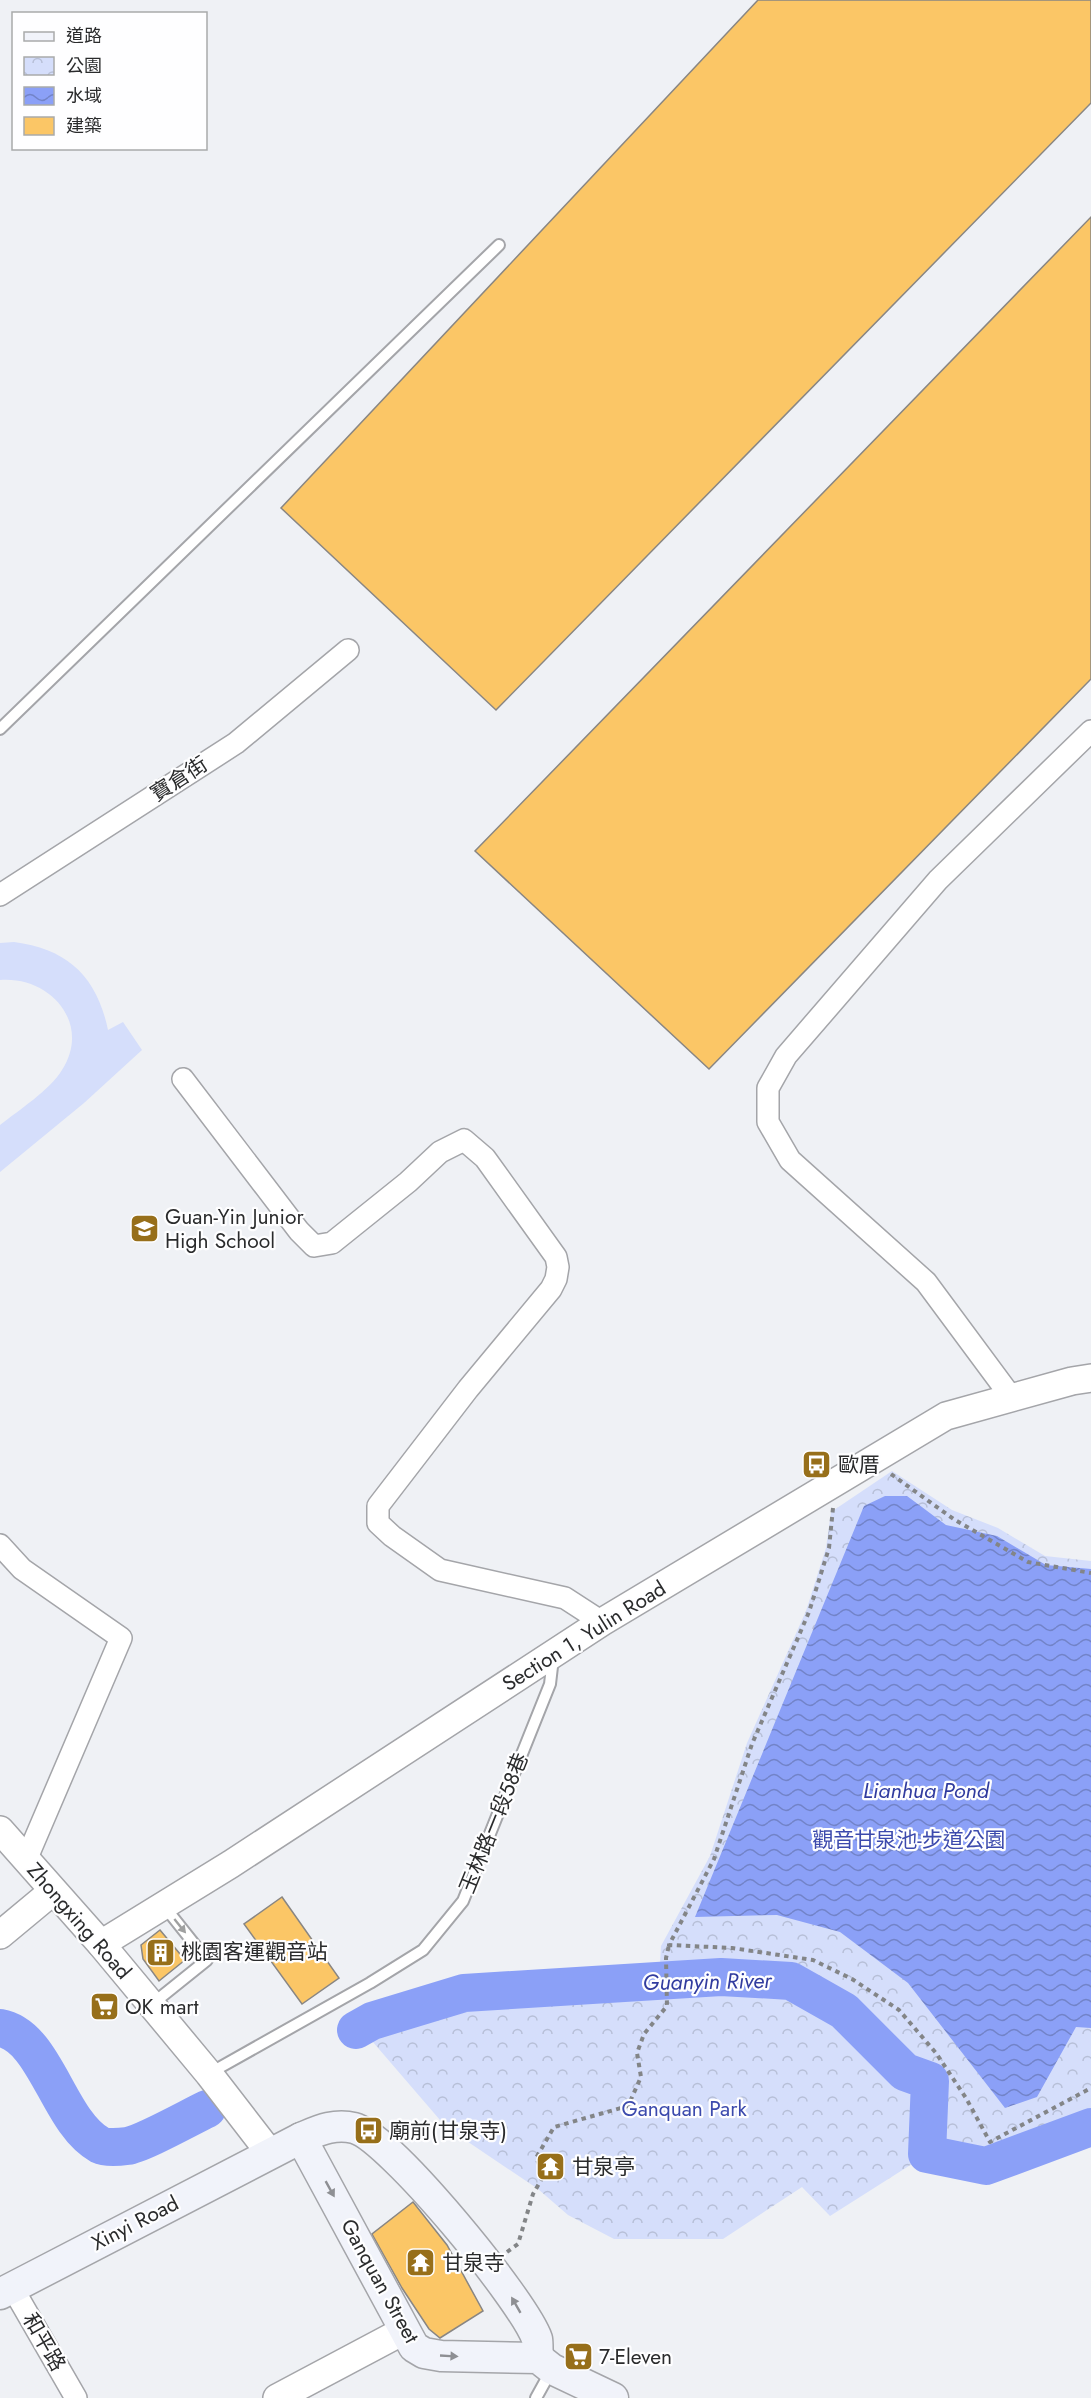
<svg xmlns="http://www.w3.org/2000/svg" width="1091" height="2398" viewBox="0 0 1091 2398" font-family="Jost,'Noto Sans TC',sans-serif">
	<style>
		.park { fill: url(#park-crowns) }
		.garden { fill: #d5defb }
		.water { fill: url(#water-waves) }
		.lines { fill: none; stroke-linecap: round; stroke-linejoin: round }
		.river { stroke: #8ba0f7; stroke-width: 38 }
		.building { fill: #fbc666; stroke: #898683; stroke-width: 1.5 }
		.service-casing { stroke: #a4a5a9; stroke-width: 14 }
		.minor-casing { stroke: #a4a5a9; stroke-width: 24 }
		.tertiary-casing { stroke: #a4a5a9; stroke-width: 30 }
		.secondary-casing { stroke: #a4a5a9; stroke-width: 33 }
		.path { stroke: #838587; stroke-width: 4; stroke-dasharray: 4.5 4.5; stroke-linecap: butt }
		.service { stroke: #fff; stroke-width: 10 }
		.minor { stroke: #fff; stroke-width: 21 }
		.tertiary { stroke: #fff; stroke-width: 27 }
		.secondary { stroke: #f1f3fa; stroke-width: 30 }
		.oneway { fill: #9fa0a0 }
		.oneway2 { fill: #8e8f93 }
		.labels { text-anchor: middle; stroke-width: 4.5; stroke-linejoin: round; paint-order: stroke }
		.street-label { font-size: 21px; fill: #2a2b2c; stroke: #fefeff }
		.poi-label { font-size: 21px; fill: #2a2b2c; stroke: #fefeff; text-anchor: start }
		.park-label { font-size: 21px; fill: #3c4aad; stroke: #fefeff }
		.water-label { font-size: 22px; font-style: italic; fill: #313c9f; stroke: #fefeff }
	</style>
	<defs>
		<pattern id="park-crowns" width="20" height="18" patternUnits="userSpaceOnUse" patternTransform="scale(1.5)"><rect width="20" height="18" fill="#d5defb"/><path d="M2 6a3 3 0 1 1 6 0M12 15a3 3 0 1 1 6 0" fill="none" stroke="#b7bfd7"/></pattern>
		<pattern id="water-waves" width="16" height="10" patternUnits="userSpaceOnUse" patternTransform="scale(1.5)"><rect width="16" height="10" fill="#8ba0f7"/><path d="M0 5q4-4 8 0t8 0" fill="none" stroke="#7283c8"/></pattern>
	</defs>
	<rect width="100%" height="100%" fill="#eff1f5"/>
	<polygon class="park" points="892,1471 952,1510 998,1528 1045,1556 1091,1561 1091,2109 1004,2153 985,2174 923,2163 923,2157 830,2216 802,2187 723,2239 614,2239 568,2215 538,2189 446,2127 360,2027 464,1993 659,1981 661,1946 710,1856 747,1743 806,1611 826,1548 831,1512"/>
	<path class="garden" d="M14,942C68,949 97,977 108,1030L123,1022L142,1050L84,1103L0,1172V1125C19,1110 50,1090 62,1070C92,1023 50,976 0,980V943Z"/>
	<polygon class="water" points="885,1496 907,1496 946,1525 997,1536 1046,1565 1091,1569 1091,2028 1076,2027 1037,2097 1005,2108 908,1983 840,1932 777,1915 695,1917 864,1506"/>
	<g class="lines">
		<g class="river">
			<path d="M0,2028C46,2036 58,2122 100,2145C106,2148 120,2147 127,2146C142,2144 190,2117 207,2109"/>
			<polyline points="356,2030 372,2021 464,1993 721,1977 791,1981 844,2011 905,2072 930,2081 927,2154 986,2166 1091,2127"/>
		</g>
	</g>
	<g class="building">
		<polygon points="758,0 1091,0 1091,103 496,710 281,508"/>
		<polygon points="1091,217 1091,679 709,1069 475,851"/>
		<polygon points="282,1897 339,1978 302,2004 244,1924"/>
		<polygon points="160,1930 185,1960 159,1981 143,1959 141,1945"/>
		<polygon points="413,2202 447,2245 483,2311 440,2338 429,2329 402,2288 372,2234"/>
	</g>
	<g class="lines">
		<defs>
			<g id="service">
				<polyline points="0,729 499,245"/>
				<polyline points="151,2005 207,1960 164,1906"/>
				<polyline points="210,2073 370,1983 423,1950 463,1901 550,1684 553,1658"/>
				<polyline points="536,2398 552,2369"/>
			</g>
			<g id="minor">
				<polyline points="0,895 236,743 348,650"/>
				<polyline points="183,1079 299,1231 314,1246 332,1243 408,1182 440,1152 464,1140 485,1158 556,1257 558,1267 556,1279 551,1289 468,1389 378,1506 378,1523 392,1536 440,1570 565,1598 602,1622"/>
				<polyline points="1012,1398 926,1282 790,1160 768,1122 768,1088 786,1056 938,880 1091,731"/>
				<polyline points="0,1545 22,1569 121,1638 26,1860"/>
				<polyline points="12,2287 76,2398"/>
			</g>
			<g id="tertiary">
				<polyline points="0,1830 101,1944 209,2074 270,2153"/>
				<polyline points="0,1935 53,1891"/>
				<polyline points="101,1944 231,1864 602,1622 946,1416 1072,1381 1091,1378"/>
				<polyline points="277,2398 405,2330"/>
			</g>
			<g id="secondary">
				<polyline points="301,2138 414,2347 424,2353 441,2356 538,2358 552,2369 613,2398"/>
				<path d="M0,2294L301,2138C318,2131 334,2123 354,2128C390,2137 524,2301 537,2339C538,2345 537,2352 538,2358"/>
			</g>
		</defs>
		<use href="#service" class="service-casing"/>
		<use href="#minor" class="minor-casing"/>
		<use href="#tertiary" class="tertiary-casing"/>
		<use href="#secondary" class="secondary-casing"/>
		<g class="path">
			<polyline points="891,1474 955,1520 1028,1562 1091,1573"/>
			<polyline points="833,1508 829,1548 809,1612 752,1744 714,1859 669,1945 732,1948 813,1960 852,1979 899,2010 936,2053 966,2098 990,2142 1091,2088"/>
			<polyline points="507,2252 518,2244 533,2194 544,2175 536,2158 554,2127 628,2106 641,2077 637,2053 644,2034 667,2006 666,1958 669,1945"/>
		</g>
		<use href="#service" class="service"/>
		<use href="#minor" class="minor"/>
		<use href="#tertiary" class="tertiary"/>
		<use href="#secondary" class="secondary"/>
	</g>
	<defs><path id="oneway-solid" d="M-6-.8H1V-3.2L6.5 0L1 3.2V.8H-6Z" transform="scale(1.5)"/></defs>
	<use class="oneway" href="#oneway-solid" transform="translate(180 1926) rotate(51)"/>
	<g class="oneway2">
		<use href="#oneway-solid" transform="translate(330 2189) rotate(61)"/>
		<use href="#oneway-solid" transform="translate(516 2305) rotate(-120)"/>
		<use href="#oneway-solid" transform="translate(449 2356) rotate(3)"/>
	</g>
	<defs>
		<symbol id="school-square" viewBox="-11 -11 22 22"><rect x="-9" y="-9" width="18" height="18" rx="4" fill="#976f1a" stroke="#fefeff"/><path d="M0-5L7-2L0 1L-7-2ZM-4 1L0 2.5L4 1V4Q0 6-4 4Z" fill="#fff"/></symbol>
		<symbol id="bus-square" viewBox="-11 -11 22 22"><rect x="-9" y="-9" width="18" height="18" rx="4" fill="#976f1a" stroke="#fefeff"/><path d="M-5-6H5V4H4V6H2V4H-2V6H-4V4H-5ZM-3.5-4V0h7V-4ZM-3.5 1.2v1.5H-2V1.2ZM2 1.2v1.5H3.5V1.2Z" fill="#fff"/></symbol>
		<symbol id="building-square" viewBox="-11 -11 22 22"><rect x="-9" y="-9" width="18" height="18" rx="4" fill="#976f1a" stroke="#fefeff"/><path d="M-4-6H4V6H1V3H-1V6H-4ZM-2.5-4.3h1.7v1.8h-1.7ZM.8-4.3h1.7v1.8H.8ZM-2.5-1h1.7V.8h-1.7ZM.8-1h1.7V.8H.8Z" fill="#fff"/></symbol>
		<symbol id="supermarket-square" viewBox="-11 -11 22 22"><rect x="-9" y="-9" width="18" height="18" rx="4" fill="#976f1a" stroke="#fefeff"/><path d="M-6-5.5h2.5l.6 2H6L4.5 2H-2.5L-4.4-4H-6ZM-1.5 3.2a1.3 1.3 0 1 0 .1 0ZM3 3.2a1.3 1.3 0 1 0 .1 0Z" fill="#fff"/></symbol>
		<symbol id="temple-square" viewBox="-11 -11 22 22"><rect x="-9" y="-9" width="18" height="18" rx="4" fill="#976f1a" stroke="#fefeff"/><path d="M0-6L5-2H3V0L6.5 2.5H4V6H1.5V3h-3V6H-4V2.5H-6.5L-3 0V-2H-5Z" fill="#fff"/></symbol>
	</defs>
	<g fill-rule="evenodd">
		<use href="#school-square" x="128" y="1212" width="33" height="33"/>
		<use href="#bus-square" x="800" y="1448" width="33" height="33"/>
		<use href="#building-square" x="144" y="1936" width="33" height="33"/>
		<use href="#supermarket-square" x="88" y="1990" width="33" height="33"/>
		<use href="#bus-square" x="352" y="2114" width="33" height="33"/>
		<use href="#temple-square" x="534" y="2150" width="33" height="33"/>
		<use href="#temple-square" x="404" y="2246" width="33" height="33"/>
		<use href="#supermarket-square" x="562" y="2340" width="33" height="33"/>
	</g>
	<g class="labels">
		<g class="street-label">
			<text transform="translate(179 779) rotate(-33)" y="7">寶倉街</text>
			<text transform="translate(584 1636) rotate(-32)" y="7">Section 1, Yulin Road</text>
			<text transform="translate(494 1823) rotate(-68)" y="7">玉林路一段58巷</text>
			<text transform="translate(79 1921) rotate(49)" y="7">Zhongxing Road</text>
			<text transform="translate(135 2223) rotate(-27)" y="7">Xinyi Road</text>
			<text transform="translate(380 2281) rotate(61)" y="7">Ganquan Street</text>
			<text transform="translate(44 2342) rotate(60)" y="7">和平路</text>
		</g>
		<g class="poi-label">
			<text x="165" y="1224">Guan-Yin Junior<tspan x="165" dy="24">High School</tspan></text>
			<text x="838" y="1472">歐厝</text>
			<text x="181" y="1959">桃園客運觀音站</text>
			<text x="125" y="2014">OK mart</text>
			<text x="389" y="2138">廟前(甘泉寺)</text>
			<text x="572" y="2174">甘泉亭</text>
			<text x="442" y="2270">甘泉寺</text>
			<text x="599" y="2364">7-Eleven</text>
		</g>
		<g class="park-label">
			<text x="909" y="1847">觀音甘泉池-步道公園</text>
			<text x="684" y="2116">Ganquan Park</text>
		</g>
		<g class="water-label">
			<text x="926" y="1798">Lianhua Pond</text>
			<text transform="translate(707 1981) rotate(-1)" y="8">Guanyin River</text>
		</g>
	</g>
	<rect x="12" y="12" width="195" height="138" fill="#fefeff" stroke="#a9aaab" stroke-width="1.5"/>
	<rect x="24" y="32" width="30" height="9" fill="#f1f3fa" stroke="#a9aaab" stroke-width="1.5"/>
	<text x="66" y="42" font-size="18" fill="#2a2b2c">道路</text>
	<rect x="24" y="57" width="30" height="18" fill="url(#park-crowns)" stroke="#a9aaab" stroke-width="1.5"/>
	<text x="66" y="72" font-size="18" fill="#2a2b2c">公園</text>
	<rect x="24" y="87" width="30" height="18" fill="url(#water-waves)" stroke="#a9aaab" stroke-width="1.5"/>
	<text x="66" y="102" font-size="18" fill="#2a2b2c">水域</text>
	<rect x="24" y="117" width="30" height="18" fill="#fbc666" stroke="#a9aaab" stroke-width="1.5"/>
	<text x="66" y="132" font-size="18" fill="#2a2b2c">建築</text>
</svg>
